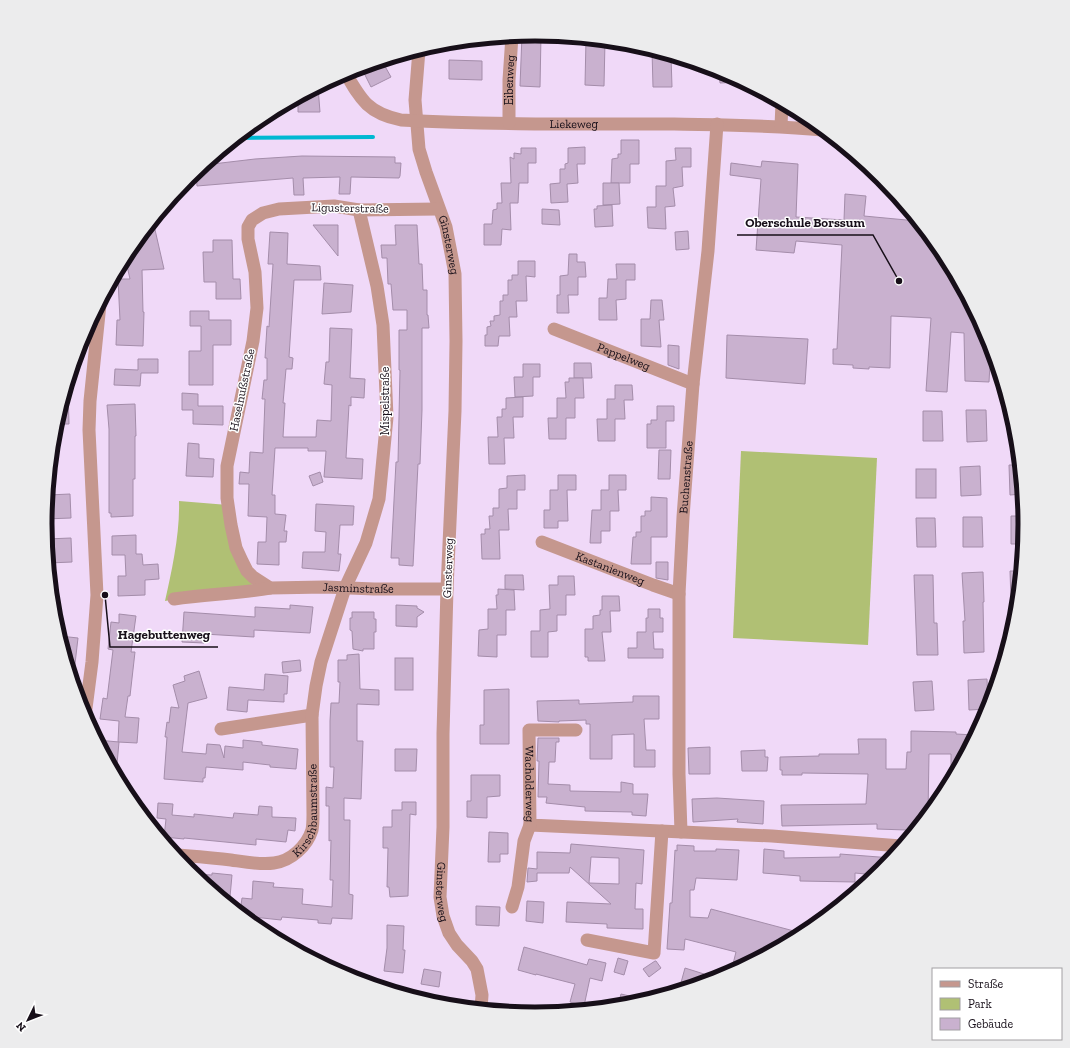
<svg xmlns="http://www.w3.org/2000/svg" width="1070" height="1048" viewBox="0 0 1070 1048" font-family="'Zilla Slab',serif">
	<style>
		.green { fill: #b0c074 }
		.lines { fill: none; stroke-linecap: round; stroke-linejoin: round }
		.stream { stroke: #00b8d2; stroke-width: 4 }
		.building { fill: #c9b1cf; stroke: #a48daa; fill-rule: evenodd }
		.minor { stroke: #c5978e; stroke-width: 13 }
		.labels { text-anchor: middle; stroke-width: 3; stroke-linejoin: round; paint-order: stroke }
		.street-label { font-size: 12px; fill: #170f19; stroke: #fff }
		.rim { fill: none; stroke: #170f19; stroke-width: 5 }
		.leader { fill: none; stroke: #170f19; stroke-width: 1.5 }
		.callout-dot { fill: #170f19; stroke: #fff; stroke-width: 1.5 }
		.callout-label { font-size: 13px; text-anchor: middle; font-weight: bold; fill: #170f19; stroke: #fff; stroke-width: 3; stroke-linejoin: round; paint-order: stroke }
	</style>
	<rect width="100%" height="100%" fill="#f0d9f8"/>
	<g class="green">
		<polygon points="741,451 877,458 868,645 733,638"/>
		<path d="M179,501L228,505L236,548L261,583L165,601C172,570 180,533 179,501Z"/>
	</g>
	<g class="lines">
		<polyline class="stream" points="236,138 373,137"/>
	</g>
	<g class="building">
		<polygon points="535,34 541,35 540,87 520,86 522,35"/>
		<polygon points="586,39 605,41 604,86 585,85"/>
		<polygon points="652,50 671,56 672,87 653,87"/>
		<polygon points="449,60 482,61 482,80 449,79"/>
		<polygon points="382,61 391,77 371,87 361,67"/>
		<polygon points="719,70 723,71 743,82 720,83"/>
		<polygon points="318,87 320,112 298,112 298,98"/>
		<polygon points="621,140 639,140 639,164 630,164 630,183 611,183 612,159 618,158 618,154 621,154"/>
		<polygon points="585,147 585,164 577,164 578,183 567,184 568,202 551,203 550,184 560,183 560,169 565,169 565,164 568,163 568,148"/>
		<polygon points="521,148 536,148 536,163 528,163 528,183 519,183 518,203 510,203 511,230 502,229 501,245 484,245 484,224 492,224 493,210 497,209 497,203 502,203 501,183 511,183 510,157 514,159 514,153 521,154"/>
		<polygon points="675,148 691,148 691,167 682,167 683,186 673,188 675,206 665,207 666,229 648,228 647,207 656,207 656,186 666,186 666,161 676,160"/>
		<polygon points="302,156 395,157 395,163 401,163 400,176 399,178 351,177 350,194 339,194 340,177 303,178 304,195 294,195 293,178 197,186 196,171 204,165 255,159"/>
		<polygon points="762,161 798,164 796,217 844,220 845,194 866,196 864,216 917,221 943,252 988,337 991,348 989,382 965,381 964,333 951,332 947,392 926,391 931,318 891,316 890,368 869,367 869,369 853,368 853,365 833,364 833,349 837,349 842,245 796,241 794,253 756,250 761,179 730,175 731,163 761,167"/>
		<polygon points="603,183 619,183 620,204 603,205"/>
		<polygon points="612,205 613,226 595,227 594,209 597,209 597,206"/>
		<polygon points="542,209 559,210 560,225 542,224"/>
		<polygon points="153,221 164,269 142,270 143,312 144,312 143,346 116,345 117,320 120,320 118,279 130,279 125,257 128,252"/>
		<polygon points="313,225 338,225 338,256"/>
		<polygon points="395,225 417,225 419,264 422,264 423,290 427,290 427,315 428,315 429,328 422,328 422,410 420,464 418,464 413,566 399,565 399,558 391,558 396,462 398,462 400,370 399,370 399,330 407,330 407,310 393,310 391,284 388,284 387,258 382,258 381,245 396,245"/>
		<polygon points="688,231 689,249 676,250 675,232"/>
		<polygon points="270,232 288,233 287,264 320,266 321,280 294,280 289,357 293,358 292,369 286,369 283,403 285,403 283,437 316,437 317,420 331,421 332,385 324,384 326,362 329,362 330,328 352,329 350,378 365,379 364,398 351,397 351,406 349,405 346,458 363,459 362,479 324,477 326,451 308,451 308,448 275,448 272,495 275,495 275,514 286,515 284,531 287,531 286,542 279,542 279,565 257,564 258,542 266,542 267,517 248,516 249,484 239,484 240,472 249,473 250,452 263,453 265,399 262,399 264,380 267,380 267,358 265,358 267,326 269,327 273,264 268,264"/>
		<polygon points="213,240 232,240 233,279 240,279 241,299 216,299 216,282 204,282 203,252 213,252"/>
		<polygon points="569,254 577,254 577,262 585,262 586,277 578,277 578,295 568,295 569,313 557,313 557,295 560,295 560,276 568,275"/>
		<polygon points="518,261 535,261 535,277 526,276 527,301 516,301 517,317 509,317 510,336 499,336 498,346 485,346 485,335 487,335 487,327 491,326 490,321 494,321 494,316 500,315 500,301 503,301 503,295 508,295 508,280 512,280 512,275 518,275"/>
		<polygon points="616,264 635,264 635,280 626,280 626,299 616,300 617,320 599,320 599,298 607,298 608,279 617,279"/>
		<polygon points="324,283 353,285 351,312 322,314"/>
		<polygon points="651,300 662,300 664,320 659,320 661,347 641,346 641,319 650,319"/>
		<polygon points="190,311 209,311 209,320 231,320 231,345 213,345 213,385 189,385 189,351 201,351 201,326 190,326"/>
		<polygon points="727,335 808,339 805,384 726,378"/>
		<polygon points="668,345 679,346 679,369 668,365"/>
		<polygon points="138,359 158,359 158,373 141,373 140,386 114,385 115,369 138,370"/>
		<polygon points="574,363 591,363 592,378 574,378"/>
		<polygon points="523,364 540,364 540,377 533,377 533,396 515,397 514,377 523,377"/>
		<polygon points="569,378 583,378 584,398 575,398 575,418 566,418 566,439 549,439 548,418 557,418 557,398 566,398 565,382 569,382"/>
		<polygon points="615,385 632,385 633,400 624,400 625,419 615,419 615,441 598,441 597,419 607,419 607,399 615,399"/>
		<polygon points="66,390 68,390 69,424 56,424"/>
		<polygon points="182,393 198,394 198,406 223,406 223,425 193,424 193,410 182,410"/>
		<polygon points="523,397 523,417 513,417 514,438 504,438 505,464 489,464 488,437 498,437 497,417 502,417 502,409 506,409 506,398"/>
		<polygon points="135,404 136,436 135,436 135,479 133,479 133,516 111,517 111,513 109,513 109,429 107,405"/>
		<polygon points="657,406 674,406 674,421 666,421 666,448 647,448 647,424 651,424 651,420 657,420"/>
		<polygon points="966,410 986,410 987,441 967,442"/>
		<polygon points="923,411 942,411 943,441 923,441"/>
		<polygon points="188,443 199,444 199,458 214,459 213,477 186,476"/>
		<polygon points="659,450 671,450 670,479 658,479"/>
		<polygon points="1009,465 1019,465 1022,494 1010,495"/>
		<polygon points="980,466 981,495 961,496 960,467"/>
		<rect x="916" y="469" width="20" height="29"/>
		<polygon points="320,472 323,482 313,486 309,476"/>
		<polygon points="525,475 525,490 517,490 517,509 508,509 509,530 499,530 500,559 482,559 481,534 485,534 485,529 490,529 489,516 493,516 493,508 499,508 499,489 507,488 507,476"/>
		<polygon points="558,475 576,475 576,490 567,490 568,521 558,521 558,528 544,528 544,510 550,510 550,490 558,490"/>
		<polygon points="609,475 626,475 626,490 618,490 619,511 610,511 610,531 601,531 601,543 590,543 592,510 601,510 601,490 609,490"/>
		<polygon points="70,494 71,518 45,519 48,495"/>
		<polygon points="651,497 667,498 667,537 651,537 651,564 631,564 633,537 636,537 636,532 641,532 641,516 645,516 645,511 651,511"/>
		<polygon points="316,504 354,506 353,525 340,525 338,554 341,554 339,571 302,568 303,552 325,552 326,532 315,531"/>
		<polygon points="1011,516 1024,516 1025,524 1023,544 1011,544"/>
		<polygon points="963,517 982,517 983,547 963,547"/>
		<polygon points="916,518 935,518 936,547 917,547"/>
		<polygon points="136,535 136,554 142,554 143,565 158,564 159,579 145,580 145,595 118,596 118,576 126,576 125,555 112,555 112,536"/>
		<polygon points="71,538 72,562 49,563 46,539"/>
		<polygon points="656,562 668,562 668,580 656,578"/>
		<polygon points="1010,571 1020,571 1017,601 1011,601"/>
		<polygon points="983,572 984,602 983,602 984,652 964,653 963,621 965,621 962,573"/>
		<polygon points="505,575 523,575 524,590 505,589"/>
		<polygon points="914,575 933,575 934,623 937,623 938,655 917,655"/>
		<polygon points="558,576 574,576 575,595 566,595 566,615 557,615 557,631 548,632 548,657 531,657 531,631 540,631 540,610 550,609 549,585 558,585"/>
		<polygon points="498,589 514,590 515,610 506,610 506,635 497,635 497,657 478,656 479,630 488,629 488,609 497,609 496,595 498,595"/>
		<polygon points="602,596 619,596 620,611 610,611 611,632 602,632 605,661 588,661 588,657 585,657 585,629 593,629 593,616 600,615 600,610 602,610"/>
		<polygon points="290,605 313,607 310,633 254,630 254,637 204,634 204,643 182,642 184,612 255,617 255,607 290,609"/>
		<polygon points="396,605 417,606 417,608 424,612 417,617 417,627 396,626"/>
		<polygon points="648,609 660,609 660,618 663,618 663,632 653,632 654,649 663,649 663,658 628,658 628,648 637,648 637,632 646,632 646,618 648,618"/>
		<polygon points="352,612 374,612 374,619 376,619 376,632 374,632 374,649 363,649 363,651 353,649 352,631 350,630 350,618 352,618"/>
		<polygon points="119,614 136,616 131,652 135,652 130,696 128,696 125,717 139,718 137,743 118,742 119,721 100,719 103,698 107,699 113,650 108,649 111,622 119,623"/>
		<polygon points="60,636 78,638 73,681 64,651"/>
		<polygon points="359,654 360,689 379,690 379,705 357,704 357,741 363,741 361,799 344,798 344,820 350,820 349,894 353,895 352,919 332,918 331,924 318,923 318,920 282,917 281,920 244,916 240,913 242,898 252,899 253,881 274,883 273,887 303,889 302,904 332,907 333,880 330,880 331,840 329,841 329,806 326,806 326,787 333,788 334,767 330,767 330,721 331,703 339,703 340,682 338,682 338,660 347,660 347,655"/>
		<rect x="395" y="658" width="18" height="32"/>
		<polygon points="300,660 301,671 283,673 282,662"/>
		<polygon points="199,671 207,698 188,703 182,752 206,754 207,744 220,745 224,758 225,746 243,748 243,740 262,742 262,745 298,749 296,769 270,767 270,765 243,762 243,770 206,767 205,778 203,778 203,782 164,779 167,737 165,737 167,722 169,723 171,707 179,708 173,685 185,681 184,676"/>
		<polygon points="265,674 288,676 287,694 284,694 284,702 248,700 247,712 227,710 229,687 264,690"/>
		<polygon points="987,679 988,709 969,710 968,680"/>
		<polygon points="932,681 934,710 915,711 913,682"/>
		<polygon points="509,689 509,744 480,744 480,725 484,725 484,690"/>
		<polygon points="633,696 659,696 659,719 644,719 646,750 655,750 655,767 634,767 634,734 612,735 612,759 590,759 590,724 586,724 586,720 559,721 559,722 538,721 537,701 579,700 579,704 633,702"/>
		<polygon points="911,731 956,732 956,734 975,735 951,779 951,754 929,754 928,814 906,840 906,830 877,829 877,824 782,826 781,805 866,804 868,774 802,773 802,775 782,775 782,770 780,770 780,757 819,756 819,754 859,754 858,739 886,739 886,769 906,769 907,752 911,752"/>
		<polygon points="538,738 559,738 559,742 556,742 555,762 549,762 548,784 570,785 570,791 621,792 621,782 633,784 633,794 648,794 646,816 632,815 632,812 585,811 585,807 546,803 547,797 538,797 539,761 537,761"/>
		<polygon points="97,740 119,742 116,775 106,756"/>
		<polygon points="710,747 710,774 689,774 688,748"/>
		<polygon points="395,749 417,749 416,771 395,771"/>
		<polygon points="765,750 765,757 768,757 767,771 742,771 741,751"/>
		<polygon points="471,775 500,775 500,796 487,797 487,818 467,817 467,801 471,801"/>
		<polygon points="717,798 764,801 763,824 737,822 738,819 693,822 692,799"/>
		<polygon points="402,802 416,802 416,815 410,814 408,896 390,897 389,887 387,887 388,848 383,848 383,827 392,827 392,810 402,810"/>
		<polygon points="158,803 173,804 172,815 194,817 194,814 233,818 234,813 258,815 259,806 272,807 272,817 296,818 295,831 288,830 286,842 256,839 256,845 184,838 184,839 164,837 166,819 157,818"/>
		<polygon points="489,832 508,833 508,854 500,854 500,862 488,862"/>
		<path d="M571,844L644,850L642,884L636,883L635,909H643V929L607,928V924L566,922L567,902L611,904L570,867L569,873H537V881L527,882L528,868L537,869V852L570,853ZM591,857L619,858V884L589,883Z"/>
		<polygon points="677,845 694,846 694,851 716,851 716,849 739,850 737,880 696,878 694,890 690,890 690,917 708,918 711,909 794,931 791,940 731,972 736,952 685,939 684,950 667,949 670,903 672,903 675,850 677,851"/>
		<polygon points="764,849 784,851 784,858 840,857 840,854 892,858 876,875 855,873 855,882 800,881 800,876 763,873"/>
		<polygon points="212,873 232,875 230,897 219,896 192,874 212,875"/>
		<polygon points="527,901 544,902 543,923 526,921"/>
		<polygon points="476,906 500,907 499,926 476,925"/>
		<polygon points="387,925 404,926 403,950 405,950 403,973 384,971 387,948"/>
		<polygon points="524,947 587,965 589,959 606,963 602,981 590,978 584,1006 570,1002 575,984 536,974 536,975 518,970"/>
		<polygon points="618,958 628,961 624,975 614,972"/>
		<polygon points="655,961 656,961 661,968 649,977 643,969"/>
		<polygon points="685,968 704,974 701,983 679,990"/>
		<polygon points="424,969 441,972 439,987 421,984"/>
		<polygon points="621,994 646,1000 630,1005 618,1006"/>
	</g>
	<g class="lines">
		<g class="minor">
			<path id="s1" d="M419,50L415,100L419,149L426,172L446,227L455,274L456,341L455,411L447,589L443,734V827L440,897L443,916L449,933L457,945L472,961L477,969L482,995L481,1009"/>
			<path id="s2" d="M345,72C361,100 368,113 401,120C492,125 583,124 674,124C724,125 773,125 823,130"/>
			<path id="s3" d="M509,123V80L512,36"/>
			<polyline points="781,126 782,103"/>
			<path id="s4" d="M438,209L359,210L334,206L279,209L263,213L252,220L248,227V239L255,272L257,308L253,341L227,466V498L231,525L236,548L242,561L247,571L253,577L270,588L325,587L374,589H447"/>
			<path id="s5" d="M554,329L693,384"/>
			<path id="s6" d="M542,542L653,585L679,594"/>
			<path d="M174,599C206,594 238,594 270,588"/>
			<polyline points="85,716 92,662 97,595 89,430 90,401 100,304"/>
			<polyline points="221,729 312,715"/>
			<path id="s7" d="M576,730H529L530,825L772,836L901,846"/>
			<path id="s8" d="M681,832L679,774V594L683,517L693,384L708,251L717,124"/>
			<path id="s9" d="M176,855C194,856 213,858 231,860C245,862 260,865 274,863C291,861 307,846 312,830C313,825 313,819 313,814L312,715L316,686L321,662L345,588L366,543L379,499L387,417L383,325L377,286L359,210"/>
			<polyline points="512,907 518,887 524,841 530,825"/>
			<polyline points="587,940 654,953 662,831"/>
		</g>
	</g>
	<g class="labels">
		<g class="street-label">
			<text dy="4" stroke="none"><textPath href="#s3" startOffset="43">Eibenweg</textPath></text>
			<text dy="4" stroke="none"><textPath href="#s2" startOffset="250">Liekeweg</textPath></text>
			<text transform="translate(350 208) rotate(1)" y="4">Ligusterstraße</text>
			<text dy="4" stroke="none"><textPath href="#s1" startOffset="200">Ginsterweg</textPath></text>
			<text dy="4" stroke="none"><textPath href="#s5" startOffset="75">Pappelweg</textPath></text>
			<text transform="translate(242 390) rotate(-78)" y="4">Haselnußstraße</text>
			<text transform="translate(385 401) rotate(-90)" y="4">Mispelstraße</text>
			<text dy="4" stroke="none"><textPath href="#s8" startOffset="355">Buchenstraße</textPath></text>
			<text transform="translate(448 568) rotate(-88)" y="4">Ginsterweg</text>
			<text dy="4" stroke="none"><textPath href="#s6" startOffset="73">Kastanienweg</textPath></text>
			<text dy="4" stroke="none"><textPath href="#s4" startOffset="665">Jasminstraße</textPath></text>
			<text dy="4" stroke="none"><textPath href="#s7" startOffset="101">Wacholderweg</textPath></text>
			<text dy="4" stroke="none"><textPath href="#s9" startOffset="169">Kirschbaumstraße</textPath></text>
			<text dy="4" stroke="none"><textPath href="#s1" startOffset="848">Ginsterweg</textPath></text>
		</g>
	</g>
	<path d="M0 0H1070V1048H0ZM52 524a483 483 0 1 1 966 0a483 483 0 1 1-966 0Z" fill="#ececed" fill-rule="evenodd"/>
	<path class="rim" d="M52 524a483 483 0 1 1 966 0a483 483 0 1 1-966 0Z"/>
	<path class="leader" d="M899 281L873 235H737M105 595L110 647H218"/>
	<g class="callout-dot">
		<circle cx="899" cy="281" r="4"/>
		<circle cx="105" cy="595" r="4"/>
	</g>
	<g class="callout-label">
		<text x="805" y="227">Oberschule Borssum</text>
		<text x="164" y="639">Hagebuttenweg</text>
	</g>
	<rect x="932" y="968" width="130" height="72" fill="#ffffff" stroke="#a29fa3"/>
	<rect x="940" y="981" width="20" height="6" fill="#c5978e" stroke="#a29fa3"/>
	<text x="968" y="988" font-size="12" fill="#170f19">Straße</text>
	<rect x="940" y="998" width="20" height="12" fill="#b0c074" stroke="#a29fa3"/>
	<text x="968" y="1008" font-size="12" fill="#170f19">Park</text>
	<rect x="940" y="1018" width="20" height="12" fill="#c9b1cf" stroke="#a29fa3"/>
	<text x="968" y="1028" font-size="12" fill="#170f19">Gebäude</text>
	<g transform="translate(28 1020) rotate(227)" stroke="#ffffff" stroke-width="3" paint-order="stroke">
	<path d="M0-3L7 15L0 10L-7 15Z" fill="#170f19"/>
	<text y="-6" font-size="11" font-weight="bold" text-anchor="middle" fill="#170f19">N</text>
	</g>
</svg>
